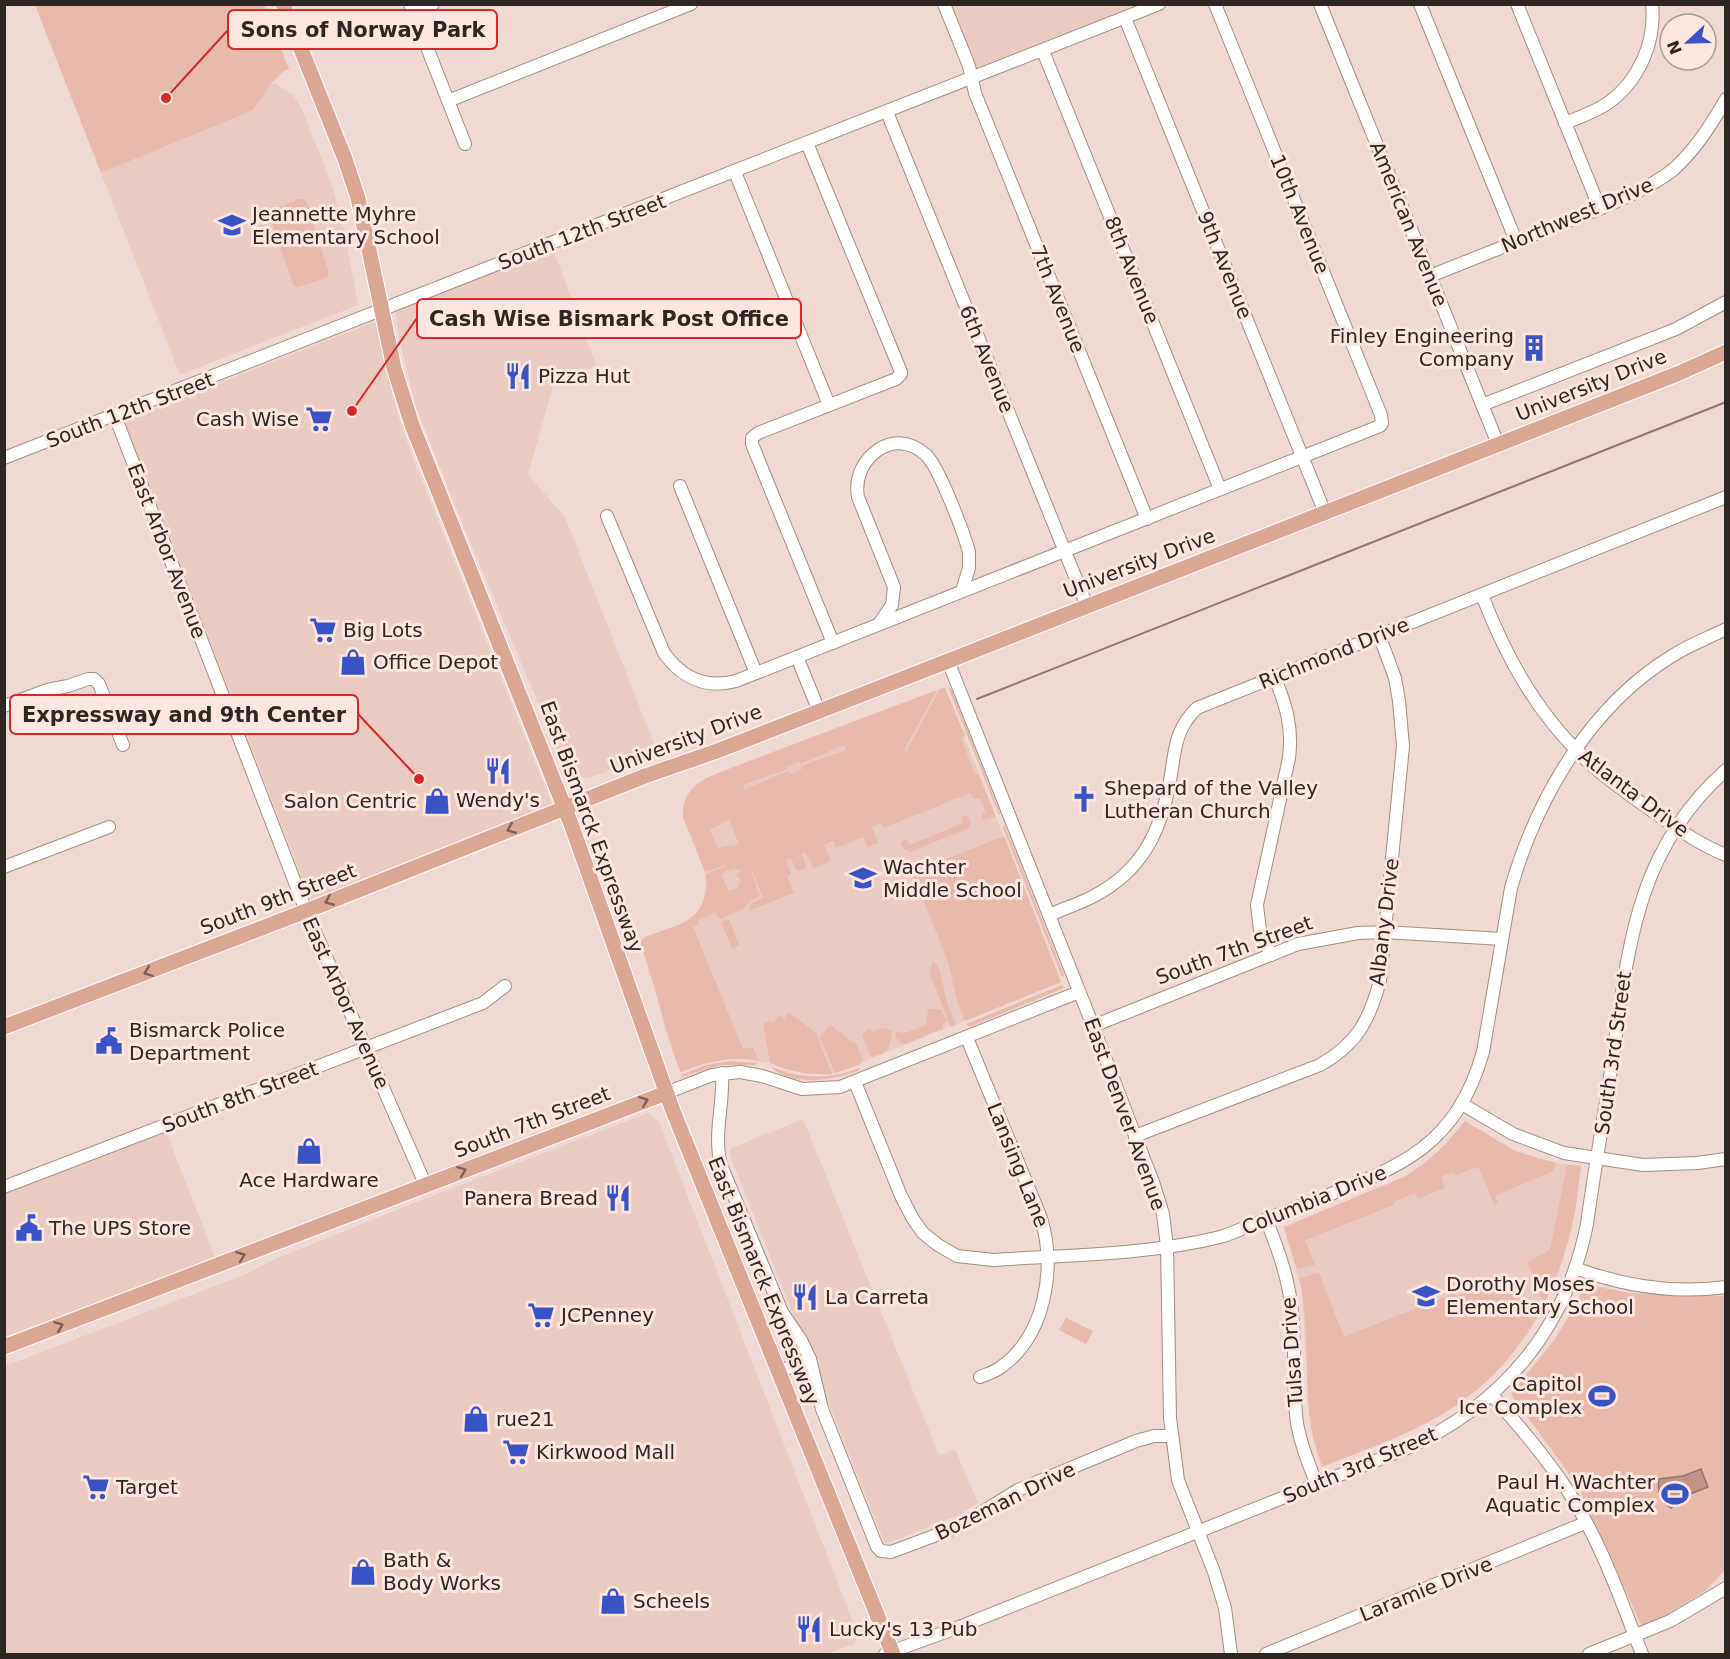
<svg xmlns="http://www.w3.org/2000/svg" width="1730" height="1659" viewBox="0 0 1730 1659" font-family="'DejaVu Sans',sans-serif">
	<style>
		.built { fill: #e9cbc1 }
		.green { fill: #e7baab; fill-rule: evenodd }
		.water { fill: #c09485; stroke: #947368; stroke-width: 1.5 }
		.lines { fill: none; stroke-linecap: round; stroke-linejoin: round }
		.stream { stroke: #947368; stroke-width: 2 }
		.minor-casing { stroke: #a18c86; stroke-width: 14 }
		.major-casing { stroke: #fff; stroke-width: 17 }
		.minor { stroke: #fff; stroke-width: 12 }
		.major { stroke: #dba795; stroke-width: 15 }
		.oneway { stroke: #7c6056 }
		.labels { text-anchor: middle; stroke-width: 6; stroke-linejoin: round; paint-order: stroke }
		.poi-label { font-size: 20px; fill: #2e2623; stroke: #fde6df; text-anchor: start }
		.street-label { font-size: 20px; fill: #2e2623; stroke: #fde6df }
		.leader { fill: none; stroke: #d62828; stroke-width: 2 }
		.callout-dot { fill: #d62828; stroke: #fde6df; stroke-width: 2 }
		.callout { fill: #fde6df; stroke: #d62828; stroke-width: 2 }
		.callout-label { font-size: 21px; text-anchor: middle; font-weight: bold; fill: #2e2623 }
	</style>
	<rect width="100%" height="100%" fill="#f0d9d2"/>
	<g class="built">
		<polygon points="950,5 1147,5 977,73"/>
		<polygon points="275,83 293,95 300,105 332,185 344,230 358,305 180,375 101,173 253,110 270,85"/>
		<polygon points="553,249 596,365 553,386 528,475 565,517 656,749 656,756 587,778 568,774 455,505 416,406 400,342 395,311"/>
		<polygon points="377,321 393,399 409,448 552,805 312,903 124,421"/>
		<polygon points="945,688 1061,982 835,1073 807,1074 782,1068 770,1063 731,1058 705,1063 680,1072 665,1030 653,979 640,942 645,937 688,921 696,915 704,899 706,890 706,874 683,817 683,809 687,795 697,783 718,773"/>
		<polygon points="648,1113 659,1122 858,1635 854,1644 827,1654 5,1654 5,1366 249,1273 273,1260 414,1203"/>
		<polygon points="803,1119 939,1455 955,1449 978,1503 959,1515 885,1544 730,1156 729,1149"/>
		<polygon points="1465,1121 1496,1141 1528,1156 1556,1163 1581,1166 1571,1232 1559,1273 1546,1302 1528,1334 1494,1374 1475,1391 1427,1423 1322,1467 1311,1427 1302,1290 1284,1228 1404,1177 1425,1163 1446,1144"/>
		<polygon points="165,1129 215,1257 5,1337 5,1192"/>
	</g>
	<g class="green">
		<polygon points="35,5 264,5 289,69 282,72 270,85 253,110 101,173"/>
		<polygon points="299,199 304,199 307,202 329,273 326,278 297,287 293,284 268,212"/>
		<polygon points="948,687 952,690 1000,813 999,815"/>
		<path d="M945,688L965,736L961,738L975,774L978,773L996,817L982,820V815L986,812L980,799H974L970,793L883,828L881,823L872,827L878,843L868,847L863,837L836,848L833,841L824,845L831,861L814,868L805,852L802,854L806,867L799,871L796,870L791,858L786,860L791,874L787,876L794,893L748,911L751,904L763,897L753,873L752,874L760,896L753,899L743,909L720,919L716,912L698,920L699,924L693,927L743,1049L753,1047L758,1060C729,1056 706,1062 680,1072C665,1029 655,985 640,942L645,937C681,924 710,921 706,874L726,866L724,865L705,872L683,817C682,792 697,782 718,773L937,690L904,750L906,752L940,689ZM844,745L846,750L801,766L802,769L790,774L788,771L744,790L743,785L787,769V766L799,762L800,764ZM729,819L739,844L718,848L710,830ZM733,868L742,871L736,874L741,881L738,883L739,887L729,891L721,874Z"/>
		<polygon points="964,815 968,816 971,823 969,828 910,852 903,849 901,843 904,840 907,840 910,845 963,823 962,818"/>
		<polygon points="1002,825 1005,826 1064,975 1062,977"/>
		<polygon points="1004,836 1061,982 965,1021 957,1001 948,961 912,873"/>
		<polygon points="729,919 739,945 732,949 721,922"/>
		<polygon points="934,962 939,968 948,1006 956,1025 951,1027 930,974 932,963"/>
		<polygon points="1062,985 1064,988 974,1025 969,1027 966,1024"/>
		<polygon points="928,1009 941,1009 946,1020 942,1025 943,1028 906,1044 900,1043 896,1037 896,1032 905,1033 926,1025"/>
		<path d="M789,1012L816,1033L832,1074C810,1075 791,1072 770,1063L763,1024L770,1021L773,1023L779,1015L784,1019Z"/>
		<polygon points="830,1025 857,1045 862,1060 859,1065 835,1073 820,1037"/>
		<path d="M868,1028L873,1032L882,1028L892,1030C890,1048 890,1053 871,1057L862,1036Z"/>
		<polygon points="731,1061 757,1063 754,1065 719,1065 682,1077 681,1075 706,1065"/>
		<path d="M770,1066C800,1079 828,1080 859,1068L860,1070C835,1080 791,1088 770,1066Z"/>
		<polygon points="1465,1121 1515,1151 1556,1163 1553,1171 1495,1196 1498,1203 1494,1204 1479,1167 1455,1175 1453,1172 1441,1177 1445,1188 1420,1198 1414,1194 1395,1201 1394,1205 1305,1240 1315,1265 1297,1269 1284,1227 1404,1177 1425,1163 1446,1144"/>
		<path d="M1567,1165L1581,1166C1578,1189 1576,1213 1570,1234C1547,1317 1505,1382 1428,1422C1395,1440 1358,1452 1322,1467C1318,1454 1313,1440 1311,1426C1303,1377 1311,1326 1299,1278L1319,1273L1344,1337L1455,1293L1456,1296L1504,1277L1506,1284H1513L1523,1307L1542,1300L1527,1262L1550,1250Z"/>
		<polygon points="1584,1284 1629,1293 1725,1296 1725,1570 1705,1591 1643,1629 1577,1485 1511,1394 1555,1339 1574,1308"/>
		<polygon points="1066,1318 1093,1331 1086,1344 1059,1330"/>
	</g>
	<path class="water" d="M1701,1469L1708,1487L1690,1494L1671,1508C1661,1501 1657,1491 1659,1479L1683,1476Z"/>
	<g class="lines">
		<polyline class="stream" points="977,699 1726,402"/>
		<defs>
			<g id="minor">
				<polyline points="410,4 465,144"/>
				<polyline points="944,4 969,66 975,93 1147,519"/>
				<polyline points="1320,4 1498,444"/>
				<polyline points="1420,4 1516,241"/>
				<polyline points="1517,4 1600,209"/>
				<polyline points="413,12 433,4"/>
				<polyline points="1125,18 1325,513"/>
				<polyline points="1043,51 1220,489"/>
				<polyline points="448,101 691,4"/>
				<polyline points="887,112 1087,606"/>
				<path d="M1565,123C1580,117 1595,112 1608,103C1639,81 1656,42 1652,4"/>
				<polyline points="807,143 901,372 901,374 896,379 758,433 752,438 752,444 833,643"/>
				<polyline points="735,172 829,405"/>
				<path d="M1430,276C1473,259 1515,242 1558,225C1594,211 1644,193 1674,169C1695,150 1712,124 1726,99"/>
				<polyline points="1482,405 1676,329 1726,302"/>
				<polyline points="115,416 306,911 426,1186"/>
				<polyline points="4,458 1159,4"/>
				<polyline points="680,486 756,673"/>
				<path d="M607,516L664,653C682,678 706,689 736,681L1380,426L1382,423L1381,415L1215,4"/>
				<path d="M1482,595C1507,660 1540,719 1593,766C1611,782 1631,796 1651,810C1675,827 1698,844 1726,855"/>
				<path d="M879,624L892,605L894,587L858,497C851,458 895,425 926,455C939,467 964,533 969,552V568L962,591"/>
				<polyline points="797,657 819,711"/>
				<polyline points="948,661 1093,1026 1154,1185 1163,1214 1167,1246 1170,1418 1178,1480 1214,1572 1225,1608 1231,1654"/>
				<polyline points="4,706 47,690 68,686 88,679 94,679 99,684 123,745"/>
				<polyline points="4,867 109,827"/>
				<path d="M1049,915C1063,909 1078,904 1092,897C1143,871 1162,830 1171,775C1175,748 1176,728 1197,708L1726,497"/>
				<path d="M1271,955L1260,931L1257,905L1289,758C1293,728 1286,704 1274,676"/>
				<polyline points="1093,1026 1298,944 1358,933 1385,932 1502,939"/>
				<path d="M967,1038L1041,1218C1056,1268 1046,1335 1001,1367C995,1372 987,1374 980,1377"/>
				<path d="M722,1073C724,1105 713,1134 721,1165L782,1312L801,1340L810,1359L822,1409L877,1547L881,1551L891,1552L958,1527L1018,1490L1136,1441L1154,1436H1171"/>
				<path d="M855,1082L901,1196L913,1219L923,1233L938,1245L957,1256L993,1260C1066,1255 1148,1255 1220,1237C1231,1234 1243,1228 1254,1224C1275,1216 1296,1207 1318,1199C1401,1167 1456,1146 1483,1052L1511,888C1537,798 1590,706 1672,656C1689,645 1708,638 1726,629"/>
				<polyline points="666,1093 712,1075 740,1072 762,1076 802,1089 840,1087 1079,992"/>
				<polyline points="1462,1104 1513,1134 1564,1153 1643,1165 1697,1163 1726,1159"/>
				<path d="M1135,1136L1320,1065C1357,1044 1369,1021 1380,981L1403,746L1399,701L1395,678L1379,635"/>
				<polyline points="4,1187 483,1003 505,986"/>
				<path d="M1266,1219C1278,1249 1289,1279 1292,1312C1296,1349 1292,1386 1297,1423C1301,1445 1309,1465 1317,1485"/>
				<path d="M1575,1268C1623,1286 1675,1294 1726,1287"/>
				<polyline points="778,1372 810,1359"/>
				<path d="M1492,1395C1518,1425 1544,1455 1566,1488C1600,1539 1620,1598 1642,1654"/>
				<path d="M885,1654L959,1627L1405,1449C1503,1405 1566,1329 1587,1224C1595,1165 1606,1107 1614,1049C1629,940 1639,847 1726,770"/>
				<polyline points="1266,1654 1585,1523"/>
				<polyline points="1589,1654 1670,1621 1726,1588"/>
			</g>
			<g id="major">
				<polyline points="283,4 345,159 358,198 394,368 412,425 571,824 673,1111 893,1654"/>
				<polyline points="4,1027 306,911 645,776 717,751 948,661 1677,374 1726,352"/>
				<polyline points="4,1347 666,1093"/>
			</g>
		</defs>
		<use href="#minor" class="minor-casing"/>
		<use href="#major" class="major-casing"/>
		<use href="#minor" class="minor"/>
		<use href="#major" class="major"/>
	</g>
	<defs><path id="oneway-chevron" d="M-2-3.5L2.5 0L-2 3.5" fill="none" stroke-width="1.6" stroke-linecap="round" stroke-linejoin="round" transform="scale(1.5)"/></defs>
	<g class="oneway">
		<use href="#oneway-chevron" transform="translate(511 829) rotate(158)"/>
		<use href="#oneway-chevron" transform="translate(329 901) rotate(158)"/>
		<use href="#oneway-chevron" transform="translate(148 972) rotate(159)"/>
		<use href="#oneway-chevron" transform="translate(644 1101) rotate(-21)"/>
		<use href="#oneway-chevron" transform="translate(462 1171) rotate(-21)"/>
		<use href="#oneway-chevron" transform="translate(241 1256) rotate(-21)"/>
		<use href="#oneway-chevron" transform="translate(59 1326) rotate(-21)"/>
	</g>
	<defs>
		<symbol id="school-bare" viewBox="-9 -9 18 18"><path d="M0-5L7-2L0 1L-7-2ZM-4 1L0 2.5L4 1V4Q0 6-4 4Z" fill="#3953c5" stroke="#fde6df" stroke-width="2.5" paint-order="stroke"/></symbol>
		<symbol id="building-bare" viewBox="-9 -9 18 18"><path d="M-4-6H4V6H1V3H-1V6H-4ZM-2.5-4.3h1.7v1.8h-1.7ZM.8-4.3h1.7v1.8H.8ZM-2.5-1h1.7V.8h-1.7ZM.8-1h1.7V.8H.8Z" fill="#3953c5" stroke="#fde6df" stroke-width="2.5" paint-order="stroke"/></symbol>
		<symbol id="restaurant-bare" viewBox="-9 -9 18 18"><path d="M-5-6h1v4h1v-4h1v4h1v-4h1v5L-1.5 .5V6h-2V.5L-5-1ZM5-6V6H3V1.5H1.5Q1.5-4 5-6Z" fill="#3953c5" stroke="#fde6df" stroke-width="2.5" paint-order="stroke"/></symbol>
		<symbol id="supermarket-bare" viewBox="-9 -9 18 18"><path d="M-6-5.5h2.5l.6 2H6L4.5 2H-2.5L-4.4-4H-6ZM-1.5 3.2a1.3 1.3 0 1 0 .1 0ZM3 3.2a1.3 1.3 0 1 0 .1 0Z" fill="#3953c5" stroke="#fde6df" stroke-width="2.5" paint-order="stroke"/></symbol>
		<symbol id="shop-bare" viewBox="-9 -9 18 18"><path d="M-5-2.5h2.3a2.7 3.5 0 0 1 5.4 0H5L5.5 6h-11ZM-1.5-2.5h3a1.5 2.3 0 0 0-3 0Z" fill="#3953c5" stroke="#fde6df" stroke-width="2.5" paint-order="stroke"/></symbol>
		<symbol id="church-bare" viewBox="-9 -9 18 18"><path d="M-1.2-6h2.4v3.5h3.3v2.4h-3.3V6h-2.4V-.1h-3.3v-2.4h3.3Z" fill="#3953c5" stroke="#fde6df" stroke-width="2.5" paint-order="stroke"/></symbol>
		<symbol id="civic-bare" viewBox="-9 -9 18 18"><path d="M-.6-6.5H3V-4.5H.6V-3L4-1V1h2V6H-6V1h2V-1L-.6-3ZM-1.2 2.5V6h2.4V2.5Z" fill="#3953c5" stroke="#fde6df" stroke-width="2.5" paint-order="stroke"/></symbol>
		<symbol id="stadium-bare" viewBox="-9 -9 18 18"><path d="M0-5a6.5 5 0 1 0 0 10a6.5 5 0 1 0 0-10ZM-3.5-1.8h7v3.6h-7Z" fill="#3953c5" stroke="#fde6df" stroke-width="2.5" paint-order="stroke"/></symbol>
	</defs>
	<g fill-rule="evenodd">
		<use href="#school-bare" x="213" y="206" width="38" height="38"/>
		<use href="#building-bare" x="1515" y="329" width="38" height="38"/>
		<use href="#restaurant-bare" x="499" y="357" width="38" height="38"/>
		<use href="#supermarket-bare" x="300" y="400" width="38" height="38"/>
		<use href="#supermarket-bare" x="304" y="611" width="38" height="38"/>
		<use href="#shop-bare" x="334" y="643" width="38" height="38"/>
		<use href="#restaurant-bare" x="479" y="752" width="38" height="38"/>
		<use href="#church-bare" x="1065" y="780" width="38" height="38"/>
		<use href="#shop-bare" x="418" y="782" width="38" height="38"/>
		<use href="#school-bare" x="844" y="859" width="38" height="38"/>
		<use href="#civic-bare" x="90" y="1022" width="38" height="38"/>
		<use href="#shop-bare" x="290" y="1132" width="38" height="38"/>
		<use href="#restaurant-bare" x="599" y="1179" width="38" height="38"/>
		<use href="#civic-bare" x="10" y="1209" width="38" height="38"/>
		<use href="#school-bare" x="1407" y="1277" width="38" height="38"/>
		<use href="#restaurant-bare" x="786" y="1278" width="38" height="38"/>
		<use href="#supermarket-bare" x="522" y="1296" width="38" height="38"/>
		<use href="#stadium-bare" x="1583" y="1377" width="38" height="38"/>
		<use href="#shop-bare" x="457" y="1400" width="38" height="38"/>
		<use href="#supermarket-bare" x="497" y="1433" width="38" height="38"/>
		<use href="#supermarket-bare" x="77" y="1468" width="38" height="38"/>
		<use href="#stadium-bare" x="1656" y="1475" width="38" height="38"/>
		<use href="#shop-bare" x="344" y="1553" width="38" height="38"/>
		<use href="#shop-bare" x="594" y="1582" width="38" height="38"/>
		<use href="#restaurant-bare" x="790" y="1610" width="38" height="38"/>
	</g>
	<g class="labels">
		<g class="poi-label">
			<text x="252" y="221">Jeannette Myhre<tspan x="252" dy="23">Elementary School</tspan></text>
			<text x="1514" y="343" text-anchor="end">Finley Engineering<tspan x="1514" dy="23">Company</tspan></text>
			<text x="538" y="383">Pizza Hut</text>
			<text x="299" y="426" text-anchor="end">Cash Wise</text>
			<text x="343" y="637">Big Lots</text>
			<text x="373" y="669">Office Depot</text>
			<text x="1104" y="795">Shepard of the Valley<tspan x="1104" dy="23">Lutheran Church</tspan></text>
			<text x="498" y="807" text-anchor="middle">Wendy's</text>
			<text x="417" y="808" text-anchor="end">Salon Centric</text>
			<text x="883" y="874">Wachter<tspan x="883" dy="23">Middle School</tspan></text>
			<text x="129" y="1037">Bismarck Police<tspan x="129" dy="23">Department</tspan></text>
			<text x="309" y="1187" text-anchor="middle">Ace Hardware</text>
			<text x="598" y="1205" text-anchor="end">Panera Bread</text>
			<text x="49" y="1235">The UPS Store</text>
			<text x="1446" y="1291">Dorothy Moses<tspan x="1446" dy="23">Elementary School</tspan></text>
			<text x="825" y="1304">La Carreta</text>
			<text x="561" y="1322">JCPenney</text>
			<text x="1582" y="1391" text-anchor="end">Capitol<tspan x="1582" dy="23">Ice Complex</tspan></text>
			<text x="496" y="1426">rue21</text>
			<text x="536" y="1459">Kirkwood Mall</text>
			<text x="1655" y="1489" text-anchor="end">Paul H. Wachter<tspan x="1655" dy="23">Aquatic Complex</tspan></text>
			<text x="116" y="1494">Target</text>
			<text x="383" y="1567">Bath &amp;<tspan x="383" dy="23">Body Works</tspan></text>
			<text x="633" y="1608">Scheels</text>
			<text x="829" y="1636">Lucky's 13 Pub</text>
		</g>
		<g class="street-label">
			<text transform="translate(1300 214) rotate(68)" y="7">10th Avenue</text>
			<text transform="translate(1577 215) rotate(-23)" y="7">Northwest Drive</text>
			<text transform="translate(1409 224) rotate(68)" y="7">American Avenue</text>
			<text transform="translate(582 232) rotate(-21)" y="7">South 12th Street</text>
			<text transform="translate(1225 265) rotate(68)" y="7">9th Avenue</text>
			<text transform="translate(1132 270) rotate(68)" y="7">8th Avenue</text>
			<text transform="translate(1058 299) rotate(68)" y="7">7th Avenue</text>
			<text transform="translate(987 359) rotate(68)" y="7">6th Avenue</text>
			<text transform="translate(1591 385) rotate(-22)" y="7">University Drive</text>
			<text transform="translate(130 410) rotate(-21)" y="7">South 12th Street</text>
			<text transform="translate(167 551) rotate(69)" y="7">East Arbor Avenue</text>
			<text transform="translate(1139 563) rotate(-21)" y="7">University Drive</text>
			<text transform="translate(1334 653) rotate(-22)" y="7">Richmond Drive</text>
			<text transform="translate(686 739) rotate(-21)" y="7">University Drive</text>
			<text transform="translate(1634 793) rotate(37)" y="7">Atlanta Drive</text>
			<text transform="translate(592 827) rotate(70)" y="7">East Bismarck Expressway</text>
			<text transform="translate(278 899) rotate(-21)" y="7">South 9th Street</text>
			<text transform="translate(1384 922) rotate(-83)" y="7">Albany Drive</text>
			<text transform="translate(1234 950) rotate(-20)" y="7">South 7th Street</text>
			<text transform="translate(346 1003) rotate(66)" y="7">East Arbor Avenue</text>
			<text transform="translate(1613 1053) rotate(-82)" y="7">South 3rd Street</text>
			<text transform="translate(240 1097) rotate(-21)" y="7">South 8th Street</text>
			<text transform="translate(1125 1114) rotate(70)" y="7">East Denver Avenue</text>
			<text transform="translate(532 1122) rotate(-21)" y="7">South 7th Street</text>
			<text transform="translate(1018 1165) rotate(68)" y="7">Lansing Lane</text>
			<text transform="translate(1314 1200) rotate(-22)" y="7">Columbia Drive</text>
			<text transform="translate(764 1281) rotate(68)" y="7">East Bismarck Expressway</text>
			<text transform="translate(1292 1352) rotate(-94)" y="7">Tulsa Drive</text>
			<text transform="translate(1360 1465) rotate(-23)" y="7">South 3rd Street</text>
			<text transform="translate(1005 1501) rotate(-26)" y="7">Bozeman Drive</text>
			<text transform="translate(1426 1589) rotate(-22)" y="7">Laramie Drive</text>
		</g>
	</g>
	<path class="leader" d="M166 98L228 30M352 411L417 318M419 779L358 714"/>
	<g class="callout-dot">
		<circle cx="166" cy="98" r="6"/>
		<circle cx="352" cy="411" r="6"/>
		<circle cx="419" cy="779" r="6"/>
	</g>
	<g class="callout">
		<rect x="228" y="10" width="269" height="39" rx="6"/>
		<rect x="417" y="299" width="384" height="39" rx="6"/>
		<rect x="10" y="695" width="348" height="39" rx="6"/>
	</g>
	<g class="callout-label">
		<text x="363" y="37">Sons of Norway Park</text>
		<text x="609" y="326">Cash Wise Bismark Post Office</text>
		<text x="184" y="722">Expressway and 9th Center</text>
	</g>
	<rect width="1730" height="1659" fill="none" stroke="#2e2623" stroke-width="12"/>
	<g transform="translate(1688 42) rotate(248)"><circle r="28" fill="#fde6df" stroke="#aa9994" stroke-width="1.5"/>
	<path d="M0-4.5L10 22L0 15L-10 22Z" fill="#3953c5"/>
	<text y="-9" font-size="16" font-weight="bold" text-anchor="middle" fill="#2e2623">N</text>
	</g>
</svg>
